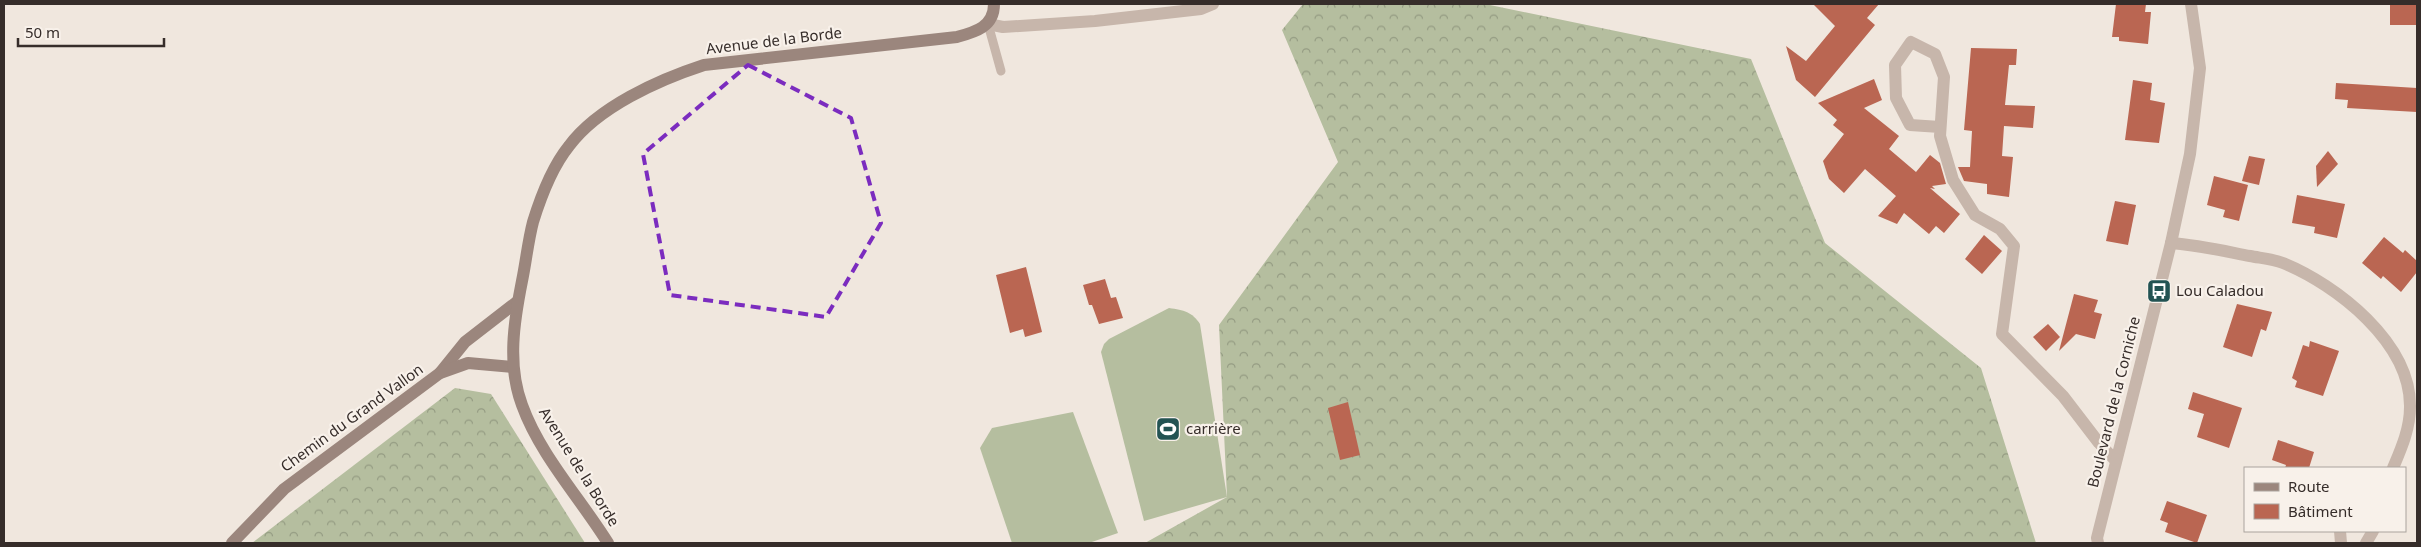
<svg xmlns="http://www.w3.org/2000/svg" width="2421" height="547" viewBox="0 0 2421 547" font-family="'Noto Sans',sans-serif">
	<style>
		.forest { fill: url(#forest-crowns) }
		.pitch { fill: #b5be9f }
		.building { fill: #ba6652 }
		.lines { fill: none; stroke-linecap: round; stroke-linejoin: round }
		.lane { stroke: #c7b6ab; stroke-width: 9 }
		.street { stroke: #c7b6ab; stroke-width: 12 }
		.secondary { stroke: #9b867d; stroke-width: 12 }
		.marked { fill: none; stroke: #7b2cbf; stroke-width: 4; stroke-dasharray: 10 6; stroke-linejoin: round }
		.labels { text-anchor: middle; stroke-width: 4.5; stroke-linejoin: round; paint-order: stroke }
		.street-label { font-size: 15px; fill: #362d2a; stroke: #f8f1ea }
		.poi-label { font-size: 15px; fill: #362d2a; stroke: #f8f1ea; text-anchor: start }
	</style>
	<defs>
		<pattern id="forest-crowns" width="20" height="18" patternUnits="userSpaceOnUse" patternTransform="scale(1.25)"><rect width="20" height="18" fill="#b5be9f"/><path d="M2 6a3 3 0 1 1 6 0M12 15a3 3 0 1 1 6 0" fill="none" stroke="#949b82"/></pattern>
	</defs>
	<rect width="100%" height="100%" fill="#f0e7de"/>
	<g class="forest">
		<polygon points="1303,4 1485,4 1751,59 1825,243 1981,368 2036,543 1145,543 1227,497 1219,325 1338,162 1282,30"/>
		<polygon points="455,388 491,394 585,543 252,543"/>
	</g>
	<g class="pitch">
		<path d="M1169,308C1184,310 1192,312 1200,324L1227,497L1144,521L1101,352L1104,344L1109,339Z"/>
		<polygon points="1073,412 1118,533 1089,543 1012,543 980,448 992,428"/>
	</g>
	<g class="building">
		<polygon points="1813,4 1879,4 1867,18 1875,25 1815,97 1796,80 1786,46 1806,61 1835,26"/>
		<polygon points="2116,4 2146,4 2145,12 2151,12 2148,44 2119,41 2119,37 2112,37"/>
		<rect x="2390" y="4" width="27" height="21"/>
		<polygon points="1971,48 2017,49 2016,65 2009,65 2005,105 2035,106 2033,128 2004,126 2002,156 2013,157 2009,197 1987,194 1987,184 1964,181 1958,167 1970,167 1972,131 1964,130"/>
		<polygon points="1874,79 1882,100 1864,108 1899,136 1889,149 1916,172 1930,155 1940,163 1946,184 1932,186 1935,189 1930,188 1960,214 1944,233 1936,226 1929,234 1904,213 1897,224 1878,216 1896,196 1865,169 1844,193 1829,179 1823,161 1844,134 1833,125 1837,120 1818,103"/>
		<polygon points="2133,80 2152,83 2150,100 2165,103 2159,143 2125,140"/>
		<polygon points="2336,83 2417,88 2417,112 2347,108 2348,100 2335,99"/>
		<polygon points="2328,151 2338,164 2317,187 2316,166"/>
		<polygon points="2249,156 2265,159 2259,185 2242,181"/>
		<polygon points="2214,176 2248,185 2239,221 2223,217 2225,210 2207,205"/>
		<polygon points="2297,195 2345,204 2337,238 2314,233 2315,227 2292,223"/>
		<polygon points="2115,201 2136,205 2128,245 2106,241"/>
		<polygon points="1984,235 2002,251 1982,274 1965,259"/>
		<polygon points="2384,237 2403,253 2405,250 2417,261 2417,272 2401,292 2383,276 2381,279 2362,263"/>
		<polygon points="1026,267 1042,332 1025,337 1023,329 1010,333 996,275"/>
		<polygon points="1105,279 1111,298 1116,297 1123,318 1099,324 1092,305 1089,305 1083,285"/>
		<polygon points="2074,294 2098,300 2094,312 2102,314 2095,339 2076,334 2059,351"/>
		<polygon points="2237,304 2272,312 2266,331 2261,329 2252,357 2223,347"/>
		<polygon points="2048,324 2060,337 2046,351 2033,337"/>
		<polygon points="2310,341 2339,351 2323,396 2295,387 2297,381 2292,378 2303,345 2309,347"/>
		<polygon points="2193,392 2242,408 2229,448 2197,437 2204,414 2188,409"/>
		<polygon points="1348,402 1360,455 1340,460 1328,408"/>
		<polygon points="2278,440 2314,452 2309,468 2285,468 2286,465 2272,460"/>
		<polygon points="2167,501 2207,515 2197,543 2165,532 2168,523 2160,520"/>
	</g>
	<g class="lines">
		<polyline class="lane" points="988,24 1001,71"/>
		<g class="street">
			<polyline points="988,24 1003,27 1095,21 1201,9 1213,4"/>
			<polyline points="1940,127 1910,125 1896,98 1895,65 1911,42 1935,54 1944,77 1940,136 1953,180 1975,215 2000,229 2014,246 2002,334 2063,396 2099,443 2115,460"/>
			<path d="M2171,243C2198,245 2224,251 2250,256C2260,258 2273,259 2283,263C2337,285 2411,343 2410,407C2410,429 2401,449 2393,468"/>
			<polyline points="2340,531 2341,543"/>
			<polyline points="2098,543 2097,538 2171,243 2190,154 2200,68 2191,4"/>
			<polyline points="2366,543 2373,531"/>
		</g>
		<g class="secondary">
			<polyline points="440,373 465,342 518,301"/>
			<polyline points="232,543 284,489 440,373 468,363 513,367"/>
			<path d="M608,543C580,498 540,455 522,405C507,365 514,321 522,281C526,262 528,241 533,222C541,196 552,167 569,146C598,107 658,80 704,65L957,37C975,32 994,27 994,4"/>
		</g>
	</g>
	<path class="marked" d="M748,65L851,118L881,223L826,317L670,295L643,154Z"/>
	<defs>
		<symbol id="bus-square" viewBox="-11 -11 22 22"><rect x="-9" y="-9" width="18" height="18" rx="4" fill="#235353" stroke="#f8f1ea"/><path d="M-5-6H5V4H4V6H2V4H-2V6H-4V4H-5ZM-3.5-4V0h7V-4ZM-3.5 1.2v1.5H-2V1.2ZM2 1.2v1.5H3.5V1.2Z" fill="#fff"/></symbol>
		<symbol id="stadium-square" viewBox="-11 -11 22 22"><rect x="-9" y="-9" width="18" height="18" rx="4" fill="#235353" stroke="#f8f1ea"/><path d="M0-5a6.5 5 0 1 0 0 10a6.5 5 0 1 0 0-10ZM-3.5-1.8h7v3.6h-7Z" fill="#fff"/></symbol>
	</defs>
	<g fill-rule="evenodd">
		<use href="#bus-square" x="2145" y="277" width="28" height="28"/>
		<use href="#stadium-square" x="1154" y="415" width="28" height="28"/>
	</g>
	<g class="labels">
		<g class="street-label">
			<text transform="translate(774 41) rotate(-7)" y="5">Avenue de la Borde</text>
			<text transform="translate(2114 402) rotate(-76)" y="5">Boulevard de la Corniche</text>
			<text transform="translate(352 418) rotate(-36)" y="5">Chemin du Grand Vallon</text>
			<text transform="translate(579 467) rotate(58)" y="5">Avenue de la Borde</text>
		</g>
		<g class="poi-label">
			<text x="2176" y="296">Lou Caladou</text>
			<text x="1186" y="434">carrière</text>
		</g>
	</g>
	<rect width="2421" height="547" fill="none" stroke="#362d2a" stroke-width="10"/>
	<rect x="2244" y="467" width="162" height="65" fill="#f8f1ea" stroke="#aaa39d"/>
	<rect x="2254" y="483" width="25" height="8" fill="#9b867d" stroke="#aaa39d"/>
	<text x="2288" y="492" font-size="15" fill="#362d2a">Route</text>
	<rect x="2254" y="504" width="25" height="15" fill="#ba6652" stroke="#aaa39d"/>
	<text x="2288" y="517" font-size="15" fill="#362d2a">Bâtiment</text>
	<path d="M18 38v8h146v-8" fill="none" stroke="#362d2a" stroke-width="2.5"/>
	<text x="25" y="38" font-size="15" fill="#362d2a" stroke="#f8f1ea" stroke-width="4" paint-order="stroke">50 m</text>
</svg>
